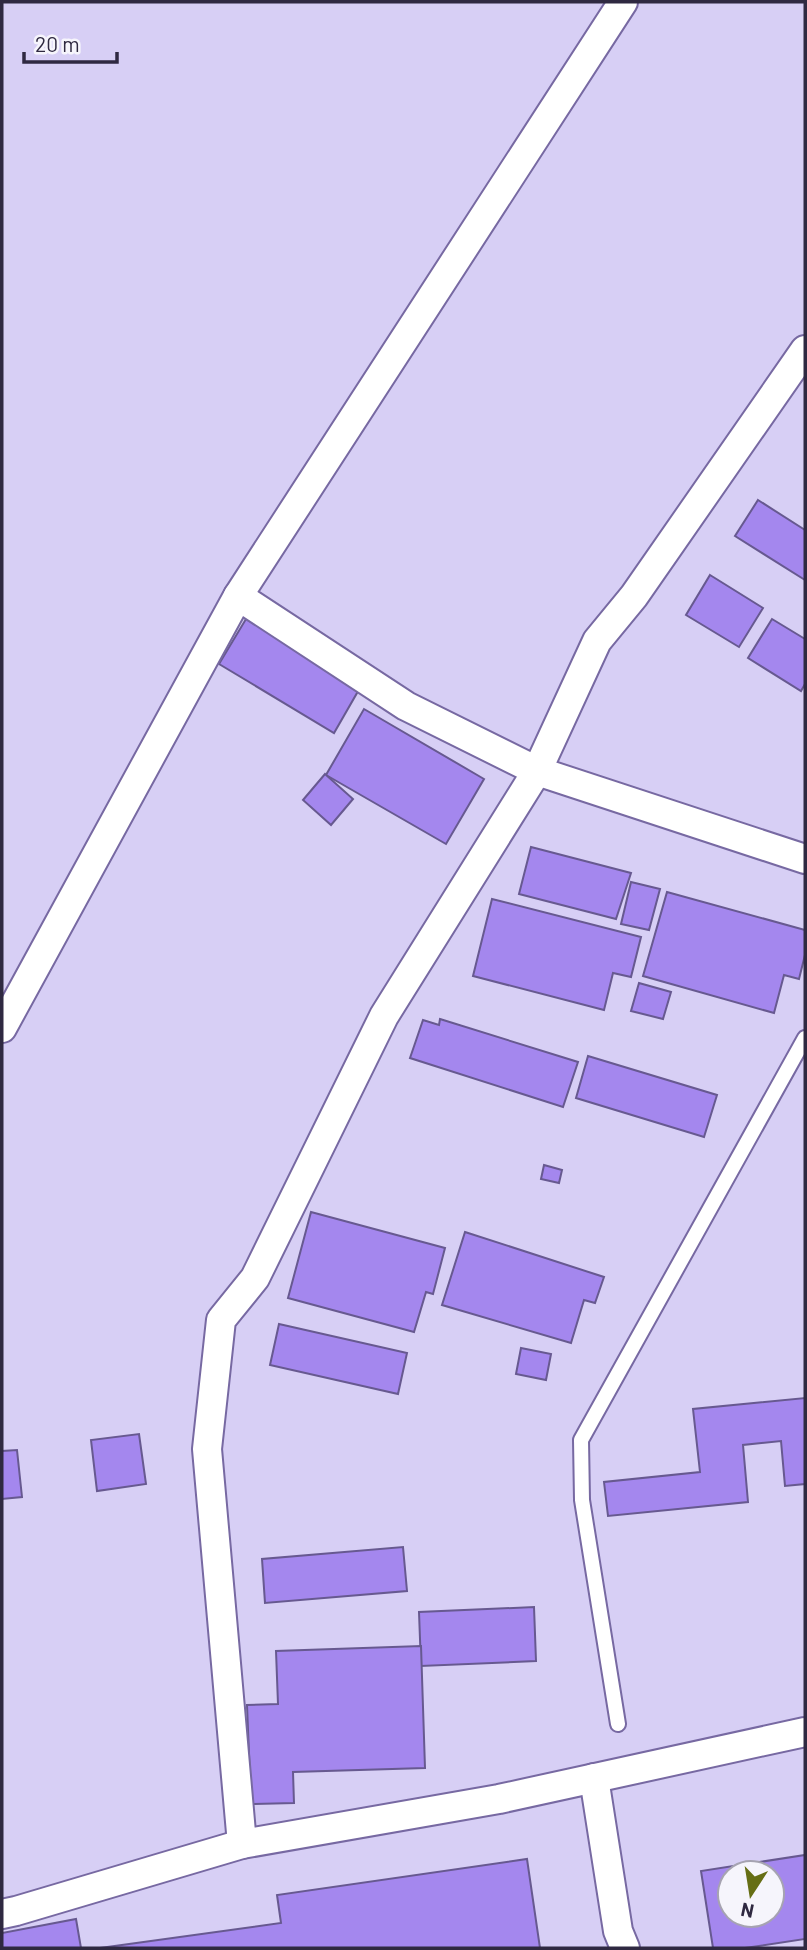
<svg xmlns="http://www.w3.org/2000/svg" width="807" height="1950" viewBox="0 0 807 1950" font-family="Barlow,sans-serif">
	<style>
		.building { fill: #a487ee; stroke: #675990; stroke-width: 2; fill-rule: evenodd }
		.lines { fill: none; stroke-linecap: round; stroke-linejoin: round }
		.service-casing { stroke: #7769a2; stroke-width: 18 }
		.minor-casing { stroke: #7769a2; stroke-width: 32 }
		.service { stroke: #fff; stroke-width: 14 }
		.minor { stroke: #fff; stroke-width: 28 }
	</style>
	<rect width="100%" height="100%" fill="#d7cff5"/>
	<g class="building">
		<polygon points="758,500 805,530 805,580 735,536"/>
		<polygon points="710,575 763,608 739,647 686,615"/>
		<polygon points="246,619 361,686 334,733 219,664"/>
		<polygon points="772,619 805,639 805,684 801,691 748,658"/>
		<polygon points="364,709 484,779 446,844 326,775"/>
		<polygon points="325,774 353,799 331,825 303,800"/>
		<polygon points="531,847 631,873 616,919 519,894"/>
		<polygon points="631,882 660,889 649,930 621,924"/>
		<polygon points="667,892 805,930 805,955 799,979 784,975 774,1013 643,976"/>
		<polygon points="492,899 641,937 631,977 613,973 604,1010 473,976"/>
		<polygon points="639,983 671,992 663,1019 631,1011"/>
		<polygon points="440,1019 578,1062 563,1107 410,1058 423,1020 439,1025"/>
		<polygon points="588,1056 717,1095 704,1137 576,1098"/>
		<polygon points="544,1165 562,1170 559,1183 541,1179"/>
		<polygon points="311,1212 445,1248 433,1294 426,1292 414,1332 288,1298"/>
		<polygon points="465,1232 604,1277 595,1303 584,1300 571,1343 442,1305"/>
		<polygon points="279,1324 407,1353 398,1394 270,1365"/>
		<polygon points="521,1348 551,1354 546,1380 516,1374"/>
		<polygon points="805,1398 805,1484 785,1486 781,1441 743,1445 748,1502 608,1516 604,1482 700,1472 693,1409"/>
		<polygon points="139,1434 146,1484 97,1491 91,1440"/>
		<polygon points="17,1450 22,1497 2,1499 2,1451"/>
		<polygon points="403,1547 407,1591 265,1603 262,1559"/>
		<polygon points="534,1607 536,1661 421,1666 419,1612"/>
		<polygon points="421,1646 425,1768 293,1772 294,1803 251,1804 247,1705 278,1704 276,1651"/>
		<path d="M805,1855V1939L745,1948H713L701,1871ZM730,1873H772V1915H730Z"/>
		<polygon points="527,1859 540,1948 100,1948 281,1923 277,1895"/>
		<polygon points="76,1919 81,1948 2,1948 2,1933"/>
	</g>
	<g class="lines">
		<defs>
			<polyline id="service" points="618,1724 582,1500 581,1440 805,1038"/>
			<g id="minor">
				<polyline points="238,596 406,706 537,771 805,859"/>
				<polyline points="2,1028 238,596 623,2"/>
				<polyline points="594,1778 618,1931 625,1948"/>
				<polyline points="242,1844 207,1449 221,1320 255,1278 384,1016 537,771 597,641 634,596 805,350"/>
				<polyline points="2,1914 16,1911 242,1844 499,1799 805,1732"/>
			</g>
		</defs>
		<use href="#service" class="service-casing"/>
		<use href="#minor" class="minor-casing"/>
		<use href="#service" class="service"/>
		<use href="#minor" class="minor"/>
	</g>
	<rect width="807" height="1950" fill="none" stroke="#2f2941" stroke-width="7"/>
	<g transform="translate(751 1894) rotate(192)"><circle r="33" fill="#f6f5fc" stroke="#a6a3b1" stroke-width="2"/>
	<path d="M0-5L12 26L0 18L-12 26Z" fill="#666e15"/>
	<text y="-10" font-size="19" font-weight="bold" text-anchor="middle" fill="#2f2941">N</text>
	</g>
	<path d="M24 52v10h93v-10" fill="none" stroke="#2f2941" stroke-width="3.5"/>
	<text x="35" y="52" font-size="21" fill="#2f2941" stroke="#f6f5fc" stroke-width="5" paint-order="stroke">20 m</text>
</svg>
